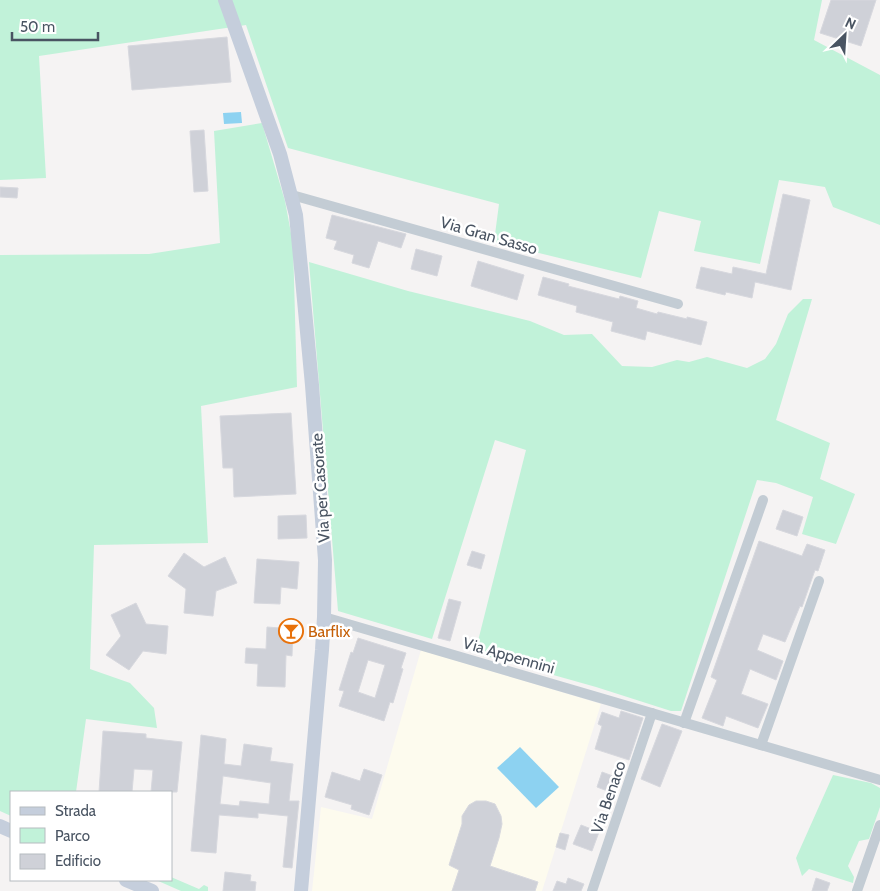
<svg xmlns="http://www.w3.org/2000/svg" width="880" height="891" viewBox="0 0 880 891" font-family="Cabin,sans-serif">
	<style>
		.commercial { fill: #fdfbee }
		.green { fill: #c1f2d9 }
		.water { fill: #8dd2f1 }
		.building { fill: #cfd1d8; stroke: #d7d8de; fill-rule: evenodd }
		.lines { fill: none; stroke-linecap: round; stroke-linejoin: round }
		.street { stroke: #c3ccd4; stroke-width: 10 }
		.secondary { stroke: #c5cedc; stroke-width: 14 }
		.labels { text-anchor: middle; stroke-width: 5; stroke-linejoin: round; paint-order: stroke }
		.street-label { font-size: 16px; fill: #495462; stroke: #fff }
		.food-label { font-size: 16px; fill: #c56008; stroke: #fff; text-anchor: start }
	</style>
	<rect width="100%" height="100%" fill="#f5f3f3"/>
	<polygon class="commercial" points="421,650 601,704 542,891 312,891 321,807 372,819"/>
	<g class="green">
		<polygon points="0,0 822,0 814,40 880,75 880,225 833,207 825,187 779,180 760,264 694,251 701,221 659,211 641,278 494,242 499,204 288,148 246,25 39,56 46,178 0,180"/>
		<polygon points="262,123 285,201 293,244 297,387 201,406 208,543 94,545 90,669 130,683 154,708 157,728 86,719 76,792 11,792 11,816 0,811 0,255 149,254 220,243 214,131"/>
		<polygon points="309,262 408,291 530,321 564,335 592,334 622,366 652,367 677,360 689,362 707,357 747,368 765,359 776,344 788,314 803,299 812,299 776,420 830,443 820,479 855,494 836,544 802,534 813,497 776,483 757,480 681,711 671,711 596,687 475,653 526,450 495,440 432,639 338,611"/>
		<polygon points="833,775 871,783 880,788 880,807 869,839 859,841 848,866 854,877 853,883 809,869 802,876 796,858"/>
		<polygon points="171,877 199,889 204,885 208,887 208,891 181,891 156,880 171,880"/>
	</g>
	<g class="water">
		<polygon points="241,112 242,123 224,124 223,113"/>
		<polygon points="520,747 559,787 536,808 497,768"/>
	</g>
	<g class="building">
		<polygon points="831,0 876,0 861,46 820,33"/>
		<polygon points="227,37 231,82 132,90 128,46"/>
		<polygon points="204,130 208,191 194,192 190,131"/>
		<polygon points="0,187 18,188 17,198 0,197"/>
		<polygon points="783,194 810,200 791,290 755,282 752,298 726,292 725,295 696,288 701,267 732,274 733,267 766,274"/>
		<polygon points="332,215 406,234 401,248 378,241 369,268 352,263 354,255 334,249 337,241 326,238"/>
		<polygon points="416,249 442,256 437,276 411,269"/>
		<polygon points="478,261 524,275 517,300 471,286"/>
		<polygon points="543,277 569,284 568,286 619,299 620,296 638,301 636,308 657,314 658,312 687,319 687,317 707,322 701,345 647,331 645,340 611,331 613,322 576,312 577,306 538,295"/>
		<polygon points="291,413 296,494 234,497 233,468 223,468 220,416"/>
		<polygon points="783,510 803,517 797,536 776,529"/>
		<polygon points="306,515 307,538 278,539 278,516"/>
		<polygon points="759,541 802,556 807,544 825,550 818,571 815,570 802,607 800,606 785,642 763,634 757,650 783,661 776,680 750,669 741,694 768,704 758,728 726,716 723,726 702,718 717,680 711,677"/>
		<polygon points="472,551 485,555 481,569 467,565"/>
		<polygon points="184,553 204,567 225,557 237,583 216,591 213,616 184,613 186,589 168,576"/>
		<polygon points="257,559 299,562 297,589 281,587 280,604 254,603"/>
		<polygon points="449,599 461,602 450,641 438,638"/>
		<polygon points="136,603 146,624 168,626 166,654 143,651 129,670 106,655 121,636 111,615"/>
		<polygon points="267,627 293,629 292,656 286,655 285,687 257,686 258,664 245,663 246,648 266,649"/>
		<path d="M358,638L406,653L401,668L403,669L393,703L390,702L384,721L339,706L344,691L339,690L351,652L353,653ZM368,660L385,665L375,698L358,692Z"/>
		<polygon points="621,711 643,718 629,760 595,749 602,726 598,724 602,712 619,718"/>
		<polygon points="662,724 682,731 660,787 641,779"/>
		<polygon points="103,731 146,734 146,738 182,742 177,792 151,792 153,770 134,769 132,792 99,792"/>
		<path d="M201,735L226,739L224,764L241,766L244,744L272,748L270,761L293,764L289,801H299L292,868L283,867L288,816L258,813V818L219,815L216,853L191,851ZM223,776L271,783L269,804L240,801L239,806L220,804Z"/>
		<polygon points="364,769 382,775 369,815 351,809 352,805 325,797 332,772 360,781"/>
		<polygon points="602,772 621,779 615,794 597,787"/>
		<polygon points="476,801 486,801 495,804 501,816 502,824 499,838 490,866 538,882 535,891 452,891 459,870 449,865 462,824 462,816 469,805"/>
		<polygon points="581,825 599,832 592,851 573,844"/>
		<polygon points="560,833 569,835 565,850 556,847"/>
		<polygon points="225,872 251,875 250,881 256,882 255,891 223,891"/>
		<polygon points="568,878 584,884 581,891 553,891 557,881 566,884"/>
		<polygon points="816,878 830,883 827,891 812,891"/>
	</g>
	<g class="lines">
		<g class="street">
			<polyline points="292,195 678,304"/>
			<polyline points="324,617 880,780"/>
			<polyline points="684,723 763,500"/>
			<polyline points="761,745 819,581"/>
			<polyline points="592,891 652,713"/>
			<polyline points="857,891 880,825"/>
		</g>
		<g class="secondary">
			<polyline points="225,0 280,154 296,215 312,385 325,560 324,617 322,650 301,891"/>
			<polyline points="0,826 11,831"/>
			<polyline points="126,880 152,891"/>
		</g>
	</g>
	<defs>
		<symbol id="bar-ring" viewBox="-11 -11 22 22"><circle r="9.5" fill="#fff" stroke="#e8710a" stroke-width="1.5"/><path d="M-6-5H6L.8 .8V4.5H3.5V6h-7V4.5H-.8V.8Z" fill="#e8710a"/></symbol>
	</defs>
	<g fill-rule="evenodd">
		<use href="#bar-ring" x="277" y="617" width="28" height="28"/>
	</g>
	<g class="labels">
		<g class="street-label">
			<text transform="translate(489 235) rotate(16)" y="6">Via Gran Sasso</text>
			<text transform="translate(320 488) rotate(-94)" y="6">Via per Casorate</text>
			<text transform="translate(509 655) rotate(16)" y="6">Via Appennini</text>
			<text transform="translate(608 797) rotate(-71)" y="6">Via Benaco</text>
		</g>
		<g class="food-label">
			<text x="308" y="637">Barflix</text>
		</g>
	</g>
	<rect x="10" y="791" width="162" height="90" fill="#ffffff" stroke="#b6bbc0"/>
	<rect x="20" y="807" width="25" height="8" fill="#c5cedc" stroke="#b6bbc0"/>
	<text x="55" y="816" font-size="15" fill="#495462">Strada</text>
	<rect x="20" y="828" width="25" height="15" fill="#c1f2d9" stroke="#b6bbc0"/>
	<text x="55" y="841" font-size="15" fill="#495462">Parco</text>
	<rect x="20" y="854" width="25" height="15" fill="#cfd1d8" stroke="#b6bbc0"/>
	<text x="55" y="866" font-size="15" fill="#495462">Edificio</text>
	<g transform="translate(845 35) rotate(25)" stroke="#ffffff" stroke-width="4" paint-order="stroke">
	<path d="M0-4L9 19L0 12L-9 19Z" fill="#495462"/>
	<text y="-8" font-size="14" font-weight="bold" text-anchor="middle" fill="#495462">N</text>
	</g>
	<path d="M12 32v8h86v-8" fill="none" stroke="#495462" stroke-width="2.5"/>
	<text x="20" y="32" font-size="15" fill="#495462" stroke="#ffffff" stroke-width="4" paint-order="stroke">50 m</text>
</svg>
